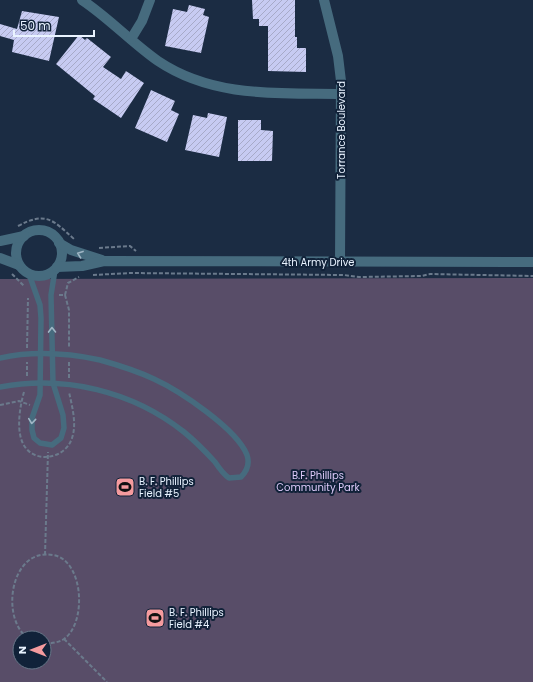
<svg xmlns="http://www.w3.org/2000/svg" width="533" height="682" viewBox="0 0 533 682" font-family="Poppins,sans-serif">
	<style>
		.park { fill: #584d68; fill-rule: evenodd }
		.building { fill: url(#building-hatch) }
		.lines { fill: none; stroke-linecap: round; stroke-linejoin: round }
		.path { stroke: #6b7a8c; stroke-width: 2; stroke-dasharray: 4 2; stroke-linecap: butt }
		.service { stroke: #466b7e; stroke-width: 5.5 }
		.minor { stroke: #466b7e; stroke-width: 10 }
		.tertiary { stroke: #466b7e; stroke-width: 10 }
		.oneway { stroke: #a0b6c5 }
		.labels { text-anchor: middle; stroke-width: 4; stroke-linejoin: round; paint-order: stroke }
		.street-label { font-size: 10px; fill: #e9f3ff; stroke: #112239 }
		.park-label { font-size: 10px; fill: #dfcbfa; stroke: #112239 }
		.poi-label { font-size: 10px; fill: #e9f3ff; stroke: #112239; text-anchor: start }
	</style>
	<defs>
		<pattern id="building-hatch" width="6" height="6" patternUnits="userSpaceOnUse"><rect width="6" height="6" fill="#c7cbf2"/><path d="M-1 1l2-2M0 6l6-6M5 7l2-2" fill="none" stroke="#a7aac8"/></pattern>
	</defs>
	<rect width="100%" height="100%" fill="#1b2c43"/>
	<path class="park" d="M533,278V682H0V279ZM20,638H44V662H20Z"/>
	<g class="building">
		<polygon points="252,0 295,0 295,37 297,37 297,48 306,48 306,72 268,71 268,26 259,26 259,19 253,19"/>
		<polygon points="189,5 205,9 203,15 209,17 201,53 165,46 173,9 187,12"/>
		<polygon points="22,11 59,17 49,61 12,52 14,40 0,36 0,24 17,29"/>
		<polygon points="79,35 85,40 87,38 111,57 103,67 121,79 126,71 144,83 121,118 93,99 95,96 56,64"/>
		<polygon points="151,90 175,101 171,110 179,114 167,142 135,128"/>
		<polygon points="208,113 227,117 219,157 185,150 193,115 207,118"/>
		<polygon points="238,120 261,120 261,130 273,131 272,161 238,161"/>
	</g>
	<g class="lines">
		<g class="path">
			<path d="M18,226C46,211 53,220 74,239"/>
			<polyline points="99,248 130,246 136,251"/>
			<polyline points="12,274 24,286"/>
			<polyline points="93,275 130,273 344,275 359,277 422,276 430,274 533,276"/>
			<polyline points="59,295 65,295 68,283 79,277"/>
			<polyline points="65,295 69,310 69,348"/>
			<polyline points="27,348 28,298"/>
			<polyline points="69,362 69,378"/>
			<polyline points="27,376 27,362"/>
			<path d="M24,392C20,406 15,433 25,447C37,464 66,458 72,438C77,424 72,406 69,392"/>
			<polyline points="0,405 19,401 30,405"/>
			<polyline points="45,555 48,452"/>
			<path d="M28,638C0,619 10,547 53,555C84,560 87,623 64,639C58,643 51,643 44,644"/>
			<polyline points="64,639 107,682"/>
		</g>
		<g class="service">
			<polyline points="29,274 40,305 41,318 40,395 32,418 32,430 34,438 40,443 52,445 61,438 64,428 63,415 53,383 51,295 55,270"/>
			<path d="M0,358C32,351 67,353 100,360C118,365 137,371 154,379C180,391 237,429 247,455C250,464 247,471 241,477L229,478C223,474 219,468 215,462C205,451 195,441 184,432C132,391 65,375 0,387"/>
		</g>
		<g class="minor">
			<path d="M82,0C109,18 131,42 158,61C213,98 278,93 341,94"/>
			<polyline points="324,0 338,56 341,81 340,262"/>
			<polyline points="131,39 142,21 150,0"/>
		</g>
		<g class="tertiary">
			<circle cx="39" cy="253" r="23"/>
			<polyline points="0,241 24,236"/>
			<polyline points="59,243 71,250 102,260"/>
			<polyline points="0,258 19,265"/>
			<polyline points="57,267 82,266 104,261 533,262"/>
		</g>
	</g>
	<defs><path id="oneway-chevron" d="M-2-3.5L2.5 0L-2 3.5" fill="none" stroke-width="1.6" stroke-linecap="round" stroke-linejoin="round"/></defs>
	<g class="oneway">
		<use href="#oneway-chevron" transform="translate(80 254) rotate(-160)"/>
		<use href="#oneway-chevron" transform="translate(52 330) rotate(-91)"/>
		<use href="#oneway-chevron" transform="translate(32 421) rotate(96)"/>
	</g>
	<defs>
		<symbol id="stadium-square" viewBox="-11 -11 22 22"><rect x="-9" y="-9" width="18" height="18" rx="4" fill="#f59b9e" stroke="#112239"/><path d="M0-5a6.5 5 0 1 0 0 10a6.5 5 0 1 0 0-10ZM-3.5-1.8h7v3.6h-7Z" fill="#111"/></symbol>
	</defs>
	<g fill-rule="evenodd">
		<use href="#stadium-square" x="114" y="476" width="22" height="22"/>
		<use href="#stadium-square" x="144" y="607" width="22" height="22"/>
	</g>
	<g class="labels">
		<g class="street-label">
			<text transform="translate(341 130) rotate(-90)" y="4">Torrance Boulevard</text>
			<text x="318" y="266">4th Army Drive</text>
		</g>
		<g class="park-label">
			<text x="318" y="479">B.F. Phillips<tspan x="318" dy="12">Community Park</tspan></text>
		</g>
		<g class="poi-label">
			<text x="139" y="485">B. F. Phillips<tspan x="139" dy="12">Field #5</tspan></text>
			<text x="169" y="616">B. F. Phillips<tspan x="169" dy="12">Field #4</tspan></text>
		</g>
	</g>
	<g transform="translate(32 650) rotate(270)"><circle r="19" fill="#112239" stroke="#677688"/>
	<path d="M0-3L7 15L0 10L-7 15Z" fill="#f59b9e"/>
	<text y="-6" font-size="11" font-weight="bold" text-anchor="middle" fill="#e9f3ff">N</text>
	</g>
	<path d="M14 30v6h80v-6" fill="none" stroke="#e9f3ff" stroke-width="2"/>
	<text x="20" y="30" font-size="12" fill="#e9f3ff" stroke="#112239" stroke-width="3" paint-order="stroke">50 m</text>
</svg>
